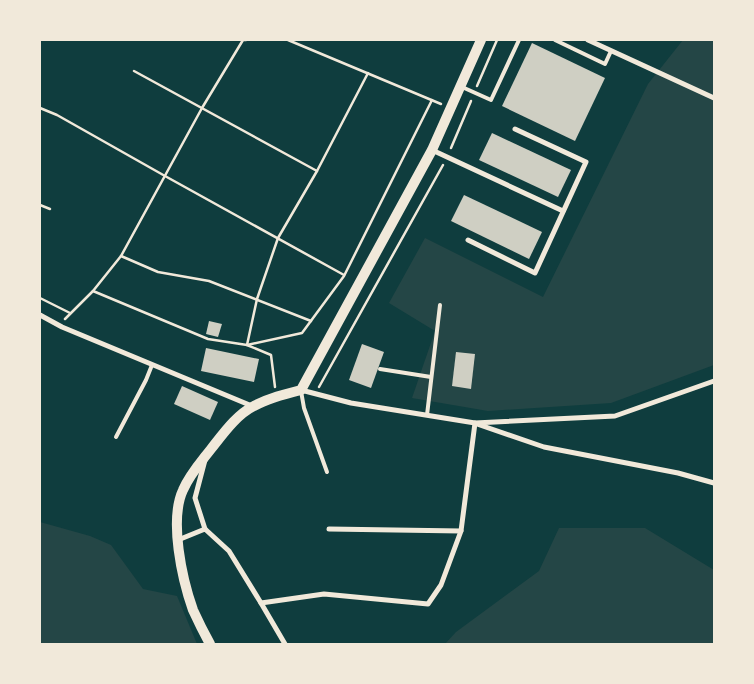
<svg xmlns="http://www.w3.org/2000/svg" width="754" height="684" viewBox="0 0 754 684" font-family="Roboto,sans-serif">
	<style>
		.green { fill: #244646 }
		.building { fill: #cfcfc3 }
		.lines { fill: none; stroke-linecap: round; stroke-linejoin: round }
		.path { stroke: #f1e9da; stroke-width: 2.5 }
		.service { stroke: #f1e9da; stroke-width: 4 }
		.minor { stroke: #f1e9da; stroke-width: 5 }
		.secondary { stroke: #f1e9da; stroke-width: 10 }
	</style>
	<rect width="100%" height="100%" fill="#0f3d3e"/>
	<g class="green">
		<polygon points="683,40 714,40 714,365 611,403 488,411 412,398 435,331 389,303 425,238 543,297 648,84"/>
		<polygon points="40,522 90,536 111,545 143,589 177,596 197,644 40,644"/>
		<polygon points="559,528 645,528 714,570 714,644 445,644 456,632 539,571"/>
	</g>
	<g class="building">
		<polygon points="532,43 605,78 575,141 502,106"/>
		<polygon points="492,133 571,170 558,197 479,160"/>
		<polygon points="464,195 542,232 529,259 451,221"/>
		<polygon points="209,321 222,324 218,337 206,334"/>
		<polygon points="362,344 384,352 371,388 349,380"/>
		<polygon points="206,348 259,359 254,382 201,371"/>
		<polygon points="456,352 475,354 471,389 452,386"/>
		<polygon points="182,386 218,402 210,420 174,404"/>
	</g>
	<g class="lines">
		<g class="path">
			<polyline points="288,40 441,104"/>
			<polyline points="134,71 317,171 368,73"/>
			<polyline points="477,86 497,40"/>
			<polyline points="40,108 57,115 165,176 344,275"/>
			<polyline points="451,148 471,101"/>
			<polyline points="40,205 50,209"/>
			<polyline points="121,256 158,272 209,281 311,321"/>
			<polyline points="93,291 208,339 247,345 302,333 344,276 432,100"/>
			<polyline points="40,298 70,313"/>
			<polyline points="65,319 93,291 121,256 202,108 243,40 246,40"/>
			<polyline points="275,387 271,355 247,345 257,299 278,238 317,171"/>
			<polyline points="319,387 443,165"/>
		</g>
		<g class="service">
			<polyline points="555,40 605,64 611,51"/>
			<polyline points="462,87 491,100 519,40"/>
			<polyline points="380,369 431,377"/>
			<polyline points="301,391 304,408 327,472"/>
			<polyline points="427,415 440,305"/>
			<polyline points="116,437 146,380 152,365"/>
		</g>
		<g class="minor">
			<polyline points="588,40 714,98"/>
			<polyline points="432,150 563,211"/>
			<polyline points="468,240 535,273 586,162 515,129"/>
			<polyline points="40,315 62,327 252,406"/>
			<polyline points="301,390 351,403 475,423 615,416 714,381"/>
			<polyline points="477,424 544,447 678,473 714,483"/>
			<polyline points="205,529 195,498 205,460"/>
			<polyline points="329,529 461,531"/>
			<polyline points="178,540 205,529 229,551 261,603"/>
			<polyline points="285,644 261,603 324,594 428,604 441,585 461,531 475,423"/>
		</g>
		<path class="secondary" d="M210,644C204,633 198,621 193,610C182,579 169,520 183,490C190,474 201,462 211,449C223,434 236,415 254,406C269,398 285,394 301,390L432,150L481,40"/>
	</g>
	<rect width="754" height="684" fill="none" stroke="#f1e9da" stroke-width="82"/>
</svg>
